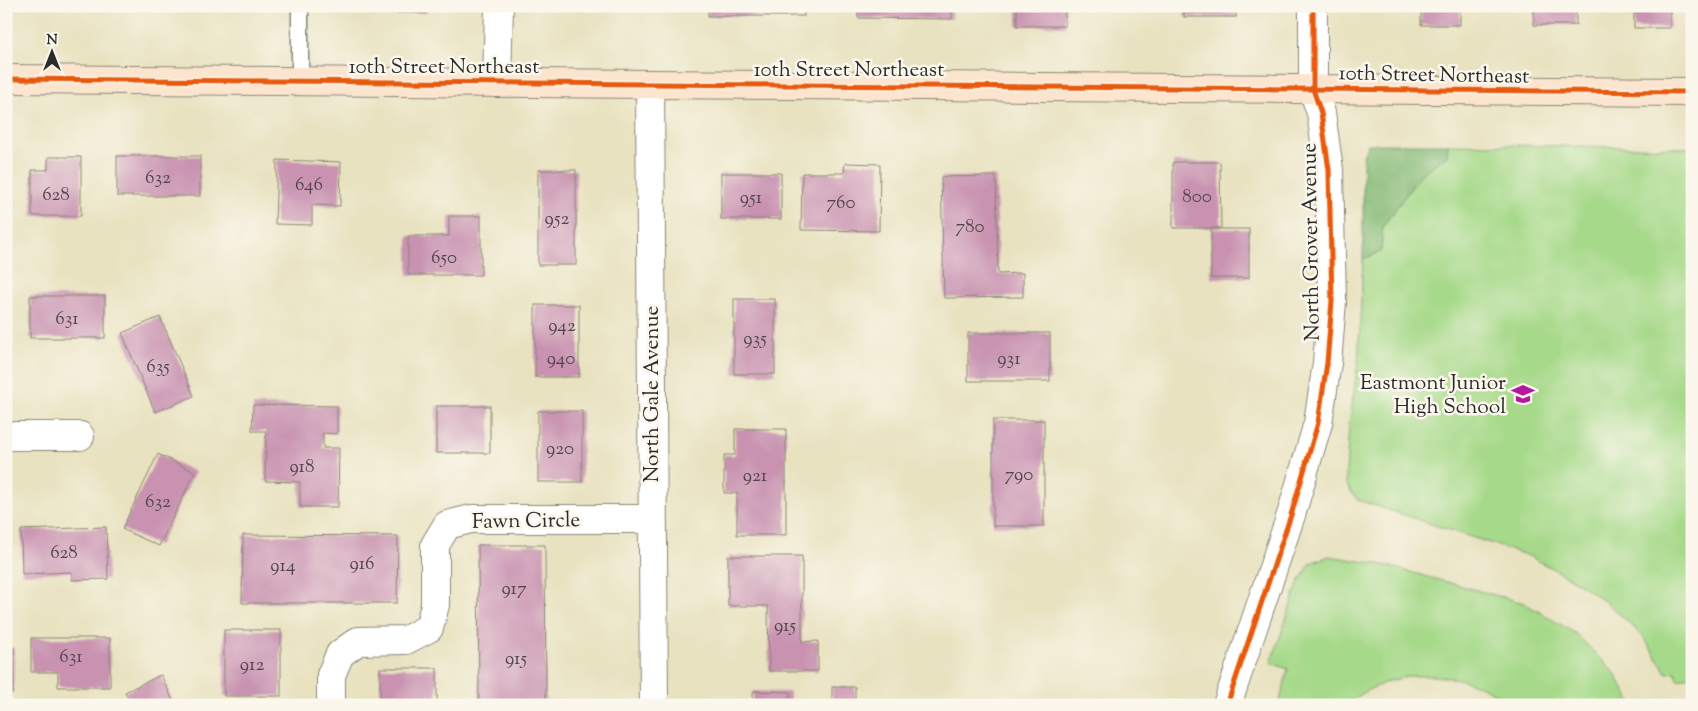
<svg xmlns="http://www.w3.org/2000/svg" width="1698" height="711" viewBox="0 0 1698 711" font-family="'Sorts Mill Goudy',serif">
	<style>
		.green { fill: #a6d989; stroke: #68825a }
		.forest { fill: #84b975; stroke: #587250 }
		.building { fill: #c892b0 }
		.lines { fill: none; stroke-linecap: round; stroke-linejoin: round }
		.service-casing { stroke: #8a8676; stroke-width: 19 }
		.minor-casing { stroke: #8a8676; stroke-width: 30 }
		.tertiary-casing { stroke: #8a8676; stroke-width: 30 }
		.secondary-casing { stroke: #8a8676; stroke-width: 30 }
		.service { stroke: #fff; stroke-width: 16 }
		.minor { stroke: #fff; stroke-width: 28 }
		.tertiary { stroke: #fff; stroke-width: 28 }
		.secondary { stroke: #fbe5cf; stroke-width: 28 }
		.cycleway-casing { stroke: #fbf7ec; stroke-width: 8 }
		.cycleway { stroke: #e8590c; stroke-width: 5 }
		.labels { text-anchor: middle; stroke-width: 5; stroke-linejoin: round; paint-order: stroke }
		.number-label { font-size: 19px; fill: #52454c }
		.street-label { font-size: 21px; fill: #2b2b2b; stroke: #fbf7ec }
		.poi-label { font-size: 21px; fill: #2b2b2b; stroke: #fbf7ec; text-anchor: end }
	</style>
	<rect width="100%" height="100%" fill="#fbf7ec"/>
	<filter id="ink" filterUnits="userSpaceOnUse"><feTurbulence type="fractalNoise" baseFrequency=".02" numOctaves="2"/><feDisplacementMap in="SourceGraphic" scale="10" xChannelSelector="R" yChannelSelector="G"/><feConvolveMatrix kernelMatrix="1 2 1 2 8 2 1 2 1" color-interpolation-filters="sRGB"/></filter>
	<filter id="wash" filterUnits="userSpaceOnUse"><feTurbulence type="fractalNoise" baseFrequency=".0096" numOctaves="4" result="noise"/><feDisplacementMap in="SourceGraphic" scale="20" xChannelSelector="R" yChannelSelector="G"/><feGaussianBlur stdDeviation="1.12" result="paint"/><feColorMatrix in="noise" values="0 0 0 0 0 0 0 0 0 0 0 0 0 0 0 0 0 1.4 0 .05"/><feComposite in="paint" operator="in"/></filter>
	<g filter="url(#wash)">
		<rect width="100%" height="100%" fill="#e8e2c0"/>
		<g class="green">
			<polygon points="1448,144 1692,148 1692,675 1678,680 1676,672 1667,673 1641,634 1606,602 1570,578 1529,556 1358,500 1351,492 1346,483 1346,472 1349,424 1358,364 1363,259 1381,252 1383,226 1422,173 1447,156"/>
			<polygon points="1329,556 1384,565 1524,603 1575,633 1614,672 1633,705 1511,705 1501,697 1480,686 1459,679 1435,676 1412,676 1389,681 1368,690 1344,705 1279,705 1288,669 1271,663 1299,581 1311,563"/>
		</g>
		<polygon class="forest" points="1368,144 1448,144 1447,156 1422,173 1383,226 1381,252 1363,259 1363,156"/>
		<g id="blocks">
			<g class="building">
				<polygon points="372,6 427,6 427,13 371,13"/>
				<rect x="708" y="6" width="96" height="10"/>
				<polygon points="858,6 952,6 952,19 858,18"/>
				<rect x="1017" y="6" width="48" height="20"/>
				<rect x="1184" y="6" width="52" height="11"/>
				<polygon points="1397,6 1460,6 1460,25 1421,25 1421,8 1397,8"/>
				<rect x="1534" y="6" width="42" height="19"/>
				<polygon points="1586,6 1670,6 1670,28 1634,28 1634,10 1586,10"/>
				<rect x="117" y="156" width="83" height="40"/>
				<polygon points="48,157 81,157 81,216 32,216 32,170 48,170"/>
				<polygon points="277,160 341,162 340,206 312,205 312,225 275,224"/>
				<polygon points="1173,162 1220,162 1221,228 1173,228"/>
				<polygon points="845,163 880,164 879,231 801,230 802,173 844,173"/>
				<rect x="538" y="170" width="38" height="95"/>
				<rect x="721" y="173" width="60" height="46"/>
				<polygon points="996,176 998,274 1023,273 1023,297 944,298 941,177"/>
				<polygon points="449,216 481,216 481,275 408,275 408,236 449,236"/>
				<rect x="1211" y="229" width="38" height="49"/>
				<rect x="30" y="296" width="75" height="42"/>
				<rect x="734" y="299" width="41" height="75"/>
				<rect x="535" y="305" width="44" height="72"/>
				<polygon points="160,317 194,396 155,412 122,333"/>
				<rect x="6" y="325" width="3" height="36"/>
				<rect x="968" y="333" width="82" height="48"/>
				<polygon points="253,405 337,406 337,434 323,433 323,448 339,448 338,507 300,507 300,482 265,481 266,431 252,431"/>
				<rect x="436" y="406" width="54" height="47"/>
				<rect x="538" y="411" width="44" height="71"/>
				<rect x="993" y="420" width="51" height="106"/>
				<polygon points="735,429 786,429 786,535 737,535 737,493 724,493 724,455 735,455"/>
				<polygon points="158,454 195,472 159,546 122,529"/>
				<polygon points="106,527 108,579 72,580 72,572 22,574 21,530"/>
				<polygon points="243,535 398,536 397,603 242,603"/>
				<polygon points="478,545 545,545 546,704 479,704"/>
				<polygon points="728,556 802,556 802,642 818,641 818,671 769,671 768,606 728,606"/>
				<rect x="224" y="630" width="57" height="66"/>
				<polygon points="31,638 110,638 110,687 58,687 58,672 31,672"/>
				<polygon points="6,647 14,648 13,693 6,693"/>
				<rect x="380" y="668" width="57" height="37"/>
				<polygon points="161,675 175,705 131,705 125,692"/>
				<rect x="832" y="687" width="23" height="18"/>
				<polygon points="753,691 790,692 790,705 753,705"/>
			</g>
		</g>
	</g>
	<g filter="url(#ink)">
		<use href="#blocks" fill-opacity="0" stroke="#8a8676" stroke-width="1"/>
		<g class="lines">
			<defs>
				<polyline id="service" points="300,81 300,6"/>
				<g id="minor">
					<polyline points="497,83 499,6"/>
					<polyline points="650,84 654,705"/>
					<polyline points="1313,89 1313,6"/>
					<polyline points="6,436 80,436"/>
					<polyline points="331,705 331,675 340,654 358,641 406,640 429,628 435,605 435,545 447,525 471,519 652,519"/>
				</g>
				<polyline id="tertiary" points="1227,705 1291,515 1318,423 1327,363 1332,301 1329,170 1321,113 1313,89"/>
				<polyline id="secondary" points="6,79 1692,92"/>
			</defs>
			<use href="#service" class="service-casing"/>
			<use href="#minor" class="minor-casing"/>
			<use href="#tertiary" class="tertiary-casing"/>
			<use href="#secondary" class="secondary-casing"/>
			<use href="#service" class="service"/>
			<use href="#minor" class="minor"/>
			<use href="#tertiary" class="tertiary"/>
			<use href="#secondary" class="secondary"/>
			<defs>
				<g id="cycleway">
					<polyline points="6,79 1692,92"/>
					<polyline points="1227,705 1291,515 1318,423 1327,363 1332,301 1329,170 1321,113 1313,89 1313,6"/>
				</g>
			</defs>
			<use href="#cycleway" class="cycleway-casing"/>
			<use href="#cycleway" class="cycleway"/>
		</g>
	</g>
	<defs>
		<symbol id="school-bare" viewBox="-9 -9 18 18"><path d="M0-5L7-2L0 1L-7-2ZM-4 1L0 2.5L4 1V4Q0 6-4 4Z" fill="#b5179e" stroke="#fbf7ec" stroke-width="2.5" paint-order="stroke"/></symbol>
	</defs>
	<g fill-rule="evenodd">
		<use href="#school-bare" x="1507" y="378" width="32" height="32"/>
	</g>
	<g class="labels">
		<g class="number-label">
			<text x="158" y="183">632</text>
			<text x="309" y="190">646</text>
			<text x="56" y="200">628</text>
			<text x="1197" y="202">800</text>
			<text x="751" y="203">951</text>
			<text x="841" y="208">760</text>
			<text x="557" y="224">952</text>
			<text x="970" y="232">780</text>
			<text x="444" y="263">650</text>
			<text x="67" y="324">631</text>
			<text x="562" y="331">942</text>
			<text x="755" y="344">935</text>
			<text x="561" y="364">940</text>
			<text x="1009" y="364">931</text>
			<text x="158" y="372">635</text>
			<text x="560" y="454">920</text>
			<text x="302" y="472">918</text>
			<text x="1019" y="480">790</text>
			<text x="755" y="481">921</text>
			<text x="158" y="507">632</text>
			<text x="64" y="558">628</text>
			<text x="362" y="569">916</text>
			<text x="283" y="571">914</text>
			<text x="514" y="594">917</text>
			<text x="785" y="631">915</text>
			<text x="71" y="662">631</text>
			<text x="516" y="664">915</text>
			<text x="252" y="670">912</text>
		</g>
		<g class="street-label">
			<text x="444" y="73">10th Street Northeast</text>
			<text x="849" y="76">10th Street Northeast</text>
			<text transform="translate(1434 74) rotate(1)" y="7">10th Street Northeast</text>
			<text transform="translate(1310 242) rotate(-91)" y="7">North Grover Avenue</text>
			<text transform="translate(651 394) rotate(-90)" y="7">North Gale Avenue</text>
			<text transform="translate(526 520) rotate(-1)" y="7">Fawn Circle</text>
		</g>
		<g class="poi-label">
			<text x="1506" y="389">Eastmont Junior<tspan x="1506" dy="24">High School</tspan></text>
		</g>
	</g>
	<rect width="1698" height="711" fill="none" stroke="#fbf7ec" stroke-width="25"/>
	<g transform="translate(52 52)" stroke="#fbf7ec" stroke-width="4" paint-order="stroke">
	<path d="M0-4L9 19L0 12L-9 19Z" fill="#2b2b2b"/>
	<text y="-8" font-size="14" font-weight="bold" text-anchor="middle" fill="#2b2b2b">N</text>
	</g>
</svg>
